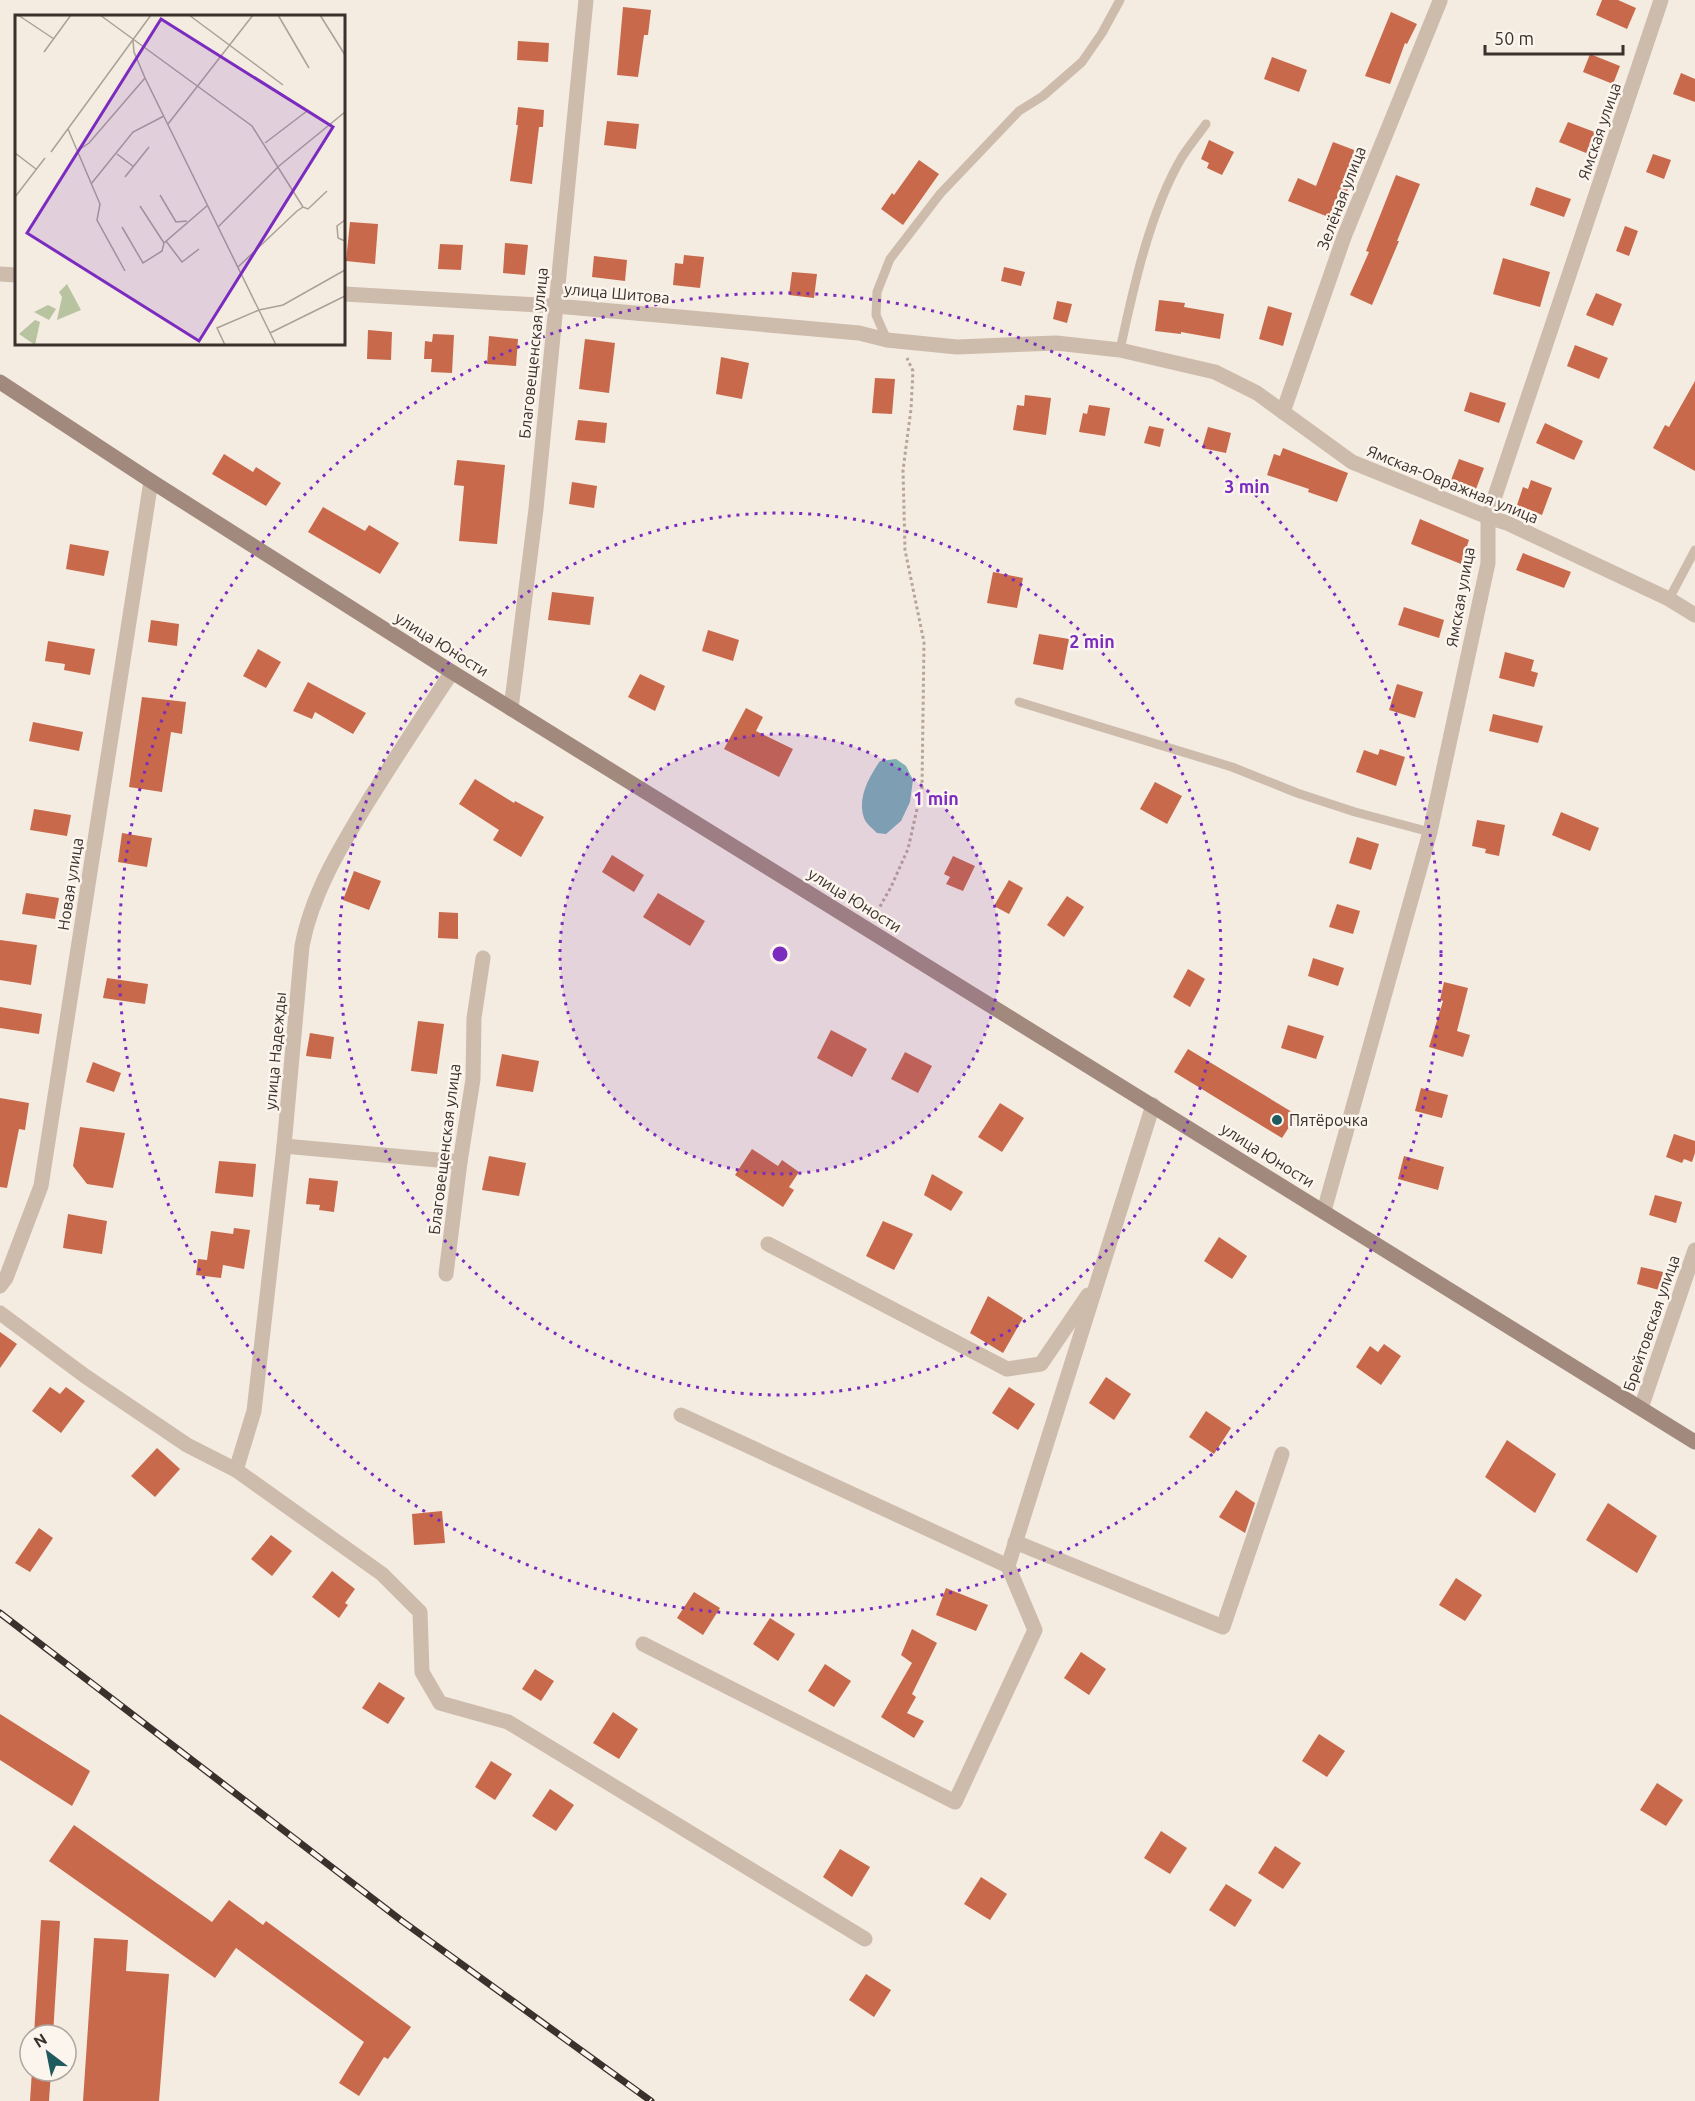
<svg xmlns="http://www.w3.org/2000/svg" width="1695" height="2101" viewBox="0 0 1695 2101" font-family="Ubuntu,sans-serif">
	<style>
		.water { fill: #7fb0b2 }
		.building { fill: #c8694b }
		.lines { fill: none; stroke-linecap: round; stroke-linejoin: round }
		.path { stroke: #b9a596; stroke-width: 3; stroke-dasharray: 3 3; stroke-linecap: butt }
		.lane { stroke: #cdbbac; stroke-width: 9 }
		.street { stroke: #cdbbac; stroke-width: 15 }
		.secondary { stroke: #a18a7d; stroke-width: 15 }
		.rail-casing { stroke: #3b302b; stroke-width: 7 }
		.rail { stroke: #fbf5ee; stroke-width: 4.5; stroke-dasharray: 14; stroke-linecap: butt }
		.ring { fill: none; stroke: #7b2cbf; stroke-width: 3; stroke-dasharray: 3 6 }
		.poi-dot { fill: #1f5a5e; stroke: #fbf5ee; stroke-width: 2 }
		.labels { text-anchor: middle; stroke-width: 5; stroke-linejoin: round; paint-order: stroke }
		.street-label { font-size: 16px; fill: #3b302b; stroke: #fbf5ee }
		.poi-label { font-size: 16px; fill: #3b302b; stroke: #fbf5ee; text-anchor: start }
		.inset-road { fill: none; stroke: #aaa098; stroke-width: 1.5 }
		.view { fill: #7b2cbf; fill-opacity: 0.15; stroke: #7b2cbf; stroke-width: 3 }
		.inset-edge { fill: none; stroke: #3b302b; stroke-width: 3 }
		.centre { fill: #7b2cbf; stroke: #fbf5ee; stroke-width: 3 }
		.ring-label { font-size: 18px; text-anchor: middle; font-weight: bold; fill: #7b2cbf; stroke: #fbf5ee; stroke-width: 5; stroke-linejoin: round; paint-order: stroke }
	</style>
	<rect width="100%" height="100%" fill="#f4ebe1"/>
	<path class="water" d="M896,759L906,766L913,780L910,802L901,821L886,834L877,833C873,829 866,824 864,818C857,798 869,777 880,761Z"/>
	<g class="building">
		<polygon points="1602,0 1618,0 1636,8 1627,29 1596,15"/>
		<polygon points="623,7 651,10 648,35 644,35 638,77 617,75"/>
		<polygon points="1391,12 1417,24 1407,44 1405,43 1390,84 1365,76"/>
		<polygon points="518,41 549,43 548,62 517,60"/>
		<polygon points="1590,54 1620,66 1613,84 1583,72"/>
		<polygon points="1272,57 1307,70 1299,92 1264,79"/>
		<polygon points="1681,73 1695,79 1695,102 1673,94"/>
		<polygon points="518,107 544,110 543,127 539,127 532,184 510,181 518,125 516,125"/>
		<polygon points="607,121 639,124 636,149 604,145"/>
		<polygon points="1568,122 1600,134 1591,155 1559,142"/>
		<polygon points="1209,140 1234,152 1222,175 1207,168 1209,163 1201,159"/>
		<polygon points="1333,142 1362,153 1336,220 1288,201 1298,178 1316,186"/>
		<polygon points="1653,154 1671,160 1664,179 1646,172"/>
		<polygon points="919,160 939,174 903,225 881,209 892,193 894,195"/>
		<polygon points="1396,175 1420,184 1397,241 1399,241 1372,305 1350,295 1369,252 1366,251"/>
		<polygon points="1536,187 1571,199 1564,217 1530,205"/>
		<polygon points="350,222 378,224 375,264 346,261"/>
		<polygon points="1625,226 1638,231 1629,256 1616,251"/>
		<polygon points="505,243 528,245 525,275 503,273"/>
		<polygon points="440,244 463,245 461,270 438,269"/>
		<polygon points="684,255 704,257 700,288 673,285 675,263 683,264"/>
		<polygon points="594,256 627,260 625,281 592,277"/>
		<polygon points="1503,258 1550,272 1540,307 1493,294"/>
		<polygon points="1004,267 1025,272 1021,286 1001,281"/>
		<polygon points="792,272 817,274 814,298 789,295"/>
		<polygon points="1596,293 1622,304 1613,326 1586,315"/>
		<polygon points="1159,300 1185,303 1184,307 1224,314 1220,339 1181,332 1181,334 1155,331"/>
		<polygon points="1057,301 1072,304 1067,323 1053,319"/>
		<polygon points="1268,306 1292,313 1283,346 1259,339"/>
		<polygon points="368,330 392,332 391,360 367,359"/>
		<polygon points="433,334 454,335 452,373 431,372 432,359 424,359 425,341 432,342"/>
		<polygon points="489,336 518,339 516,366 487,364"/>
		<polygon points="585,339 615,343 609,393 579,389"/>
		<polygon points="1575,345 1608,358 1599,379 1567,366"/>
		<polygon points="721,357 749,363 742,399 716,394"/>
		<polygon points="875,378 895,379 892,414 872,413"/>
		<polygon points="1695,381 1695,471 1653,448 1665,425 1669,427"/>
		<polygon points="1470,392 1506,403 1499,423 1464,411"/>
		<polygon points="1025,395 1051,398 1046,435 1013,430 1017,405 1024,406"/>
		<polygon points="1089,405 1110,408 1105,436 1079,432 1083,413 1087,414"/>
		<polygon points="578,420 607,423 605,443 575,440"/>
		<polygon points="1545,423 1583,441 1574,460 1536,443"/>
		<polygon points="1149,426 1164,429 1160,447 1144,443"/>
		<polygon points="1208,427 1231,433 1226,453 1202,448"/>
		<polygon points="1283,448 1348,473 1337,502 1308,492 1309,489 1267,475 1274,454 1280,456"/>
		<polygon points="224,454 253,472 256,467 281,483 266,506 212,474"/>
		<polygon points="1459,459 1484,468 1476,489 1451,480"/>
		<polygon points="457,460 505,465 497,544 459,541 464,486 454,485"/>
		<polygon points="1531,480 1552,488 1542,515 1517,505 1523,487 1528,489"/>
		<polygon points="572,482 597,486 594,508 569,504"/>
		<polygon points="323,507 365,531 369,525 399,543 380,574 308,532"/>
		<polygon points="1420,519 1469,540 1461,564 1411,544"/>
		<polygon points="70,544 109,551 104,576 66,569"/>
		<polygon points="1523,553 1571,572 1564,588 1516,570"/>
		<polygon points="993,572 1023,578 1017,608 987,603"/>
		<polygon points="552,592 594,597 590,625 548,620"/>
		<polygon points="1404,607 1444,620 1439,638 1398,625"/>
		<polygon points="151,620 179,624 177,646 148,642"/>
		<polygon points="708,630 739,640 733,661 702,651"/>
		<polygon points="1039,634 1069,639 1063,670 1033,664"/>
		<polygon points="48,641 95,649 90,675 64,670 65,664 45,661"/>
		<polygon points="258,649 281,662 266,688 243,676"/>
		<polygon points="1505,652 1534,660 1531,671 1538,673 1534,687 1499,678"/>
		<polygon points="640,674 665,686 655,711 628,697"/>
		<polygon points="308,682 366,713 353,734 315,712 312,719 293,711"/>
		<polygon points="1397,684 1423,692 1415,718 1389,710"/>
		<polygon points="142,697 186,702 182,734 171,732 162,792 129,787"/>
		<polygon points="746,708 763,717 756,731 793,749 779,777 724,749"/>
		<polygon points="1493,714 1543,726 1538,743 1489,731"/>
		<polygon points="33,722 83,732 79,751 29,741"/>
		<polygon points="1380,749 1405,757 1396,786 1356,772 1364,750 1378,755"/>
		<polygon points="475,779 514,803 515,801 544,817 521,857 493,840 499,830 459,804"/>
		<polygon points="1155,782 1182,796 1167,824 1140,809"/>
		<polygon points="34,809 71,815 67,836 30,830"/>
		<polygon points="1561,812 1599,828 1590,851 1552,835"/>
		<polygon points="1477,820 1505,825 1499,856 1485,853 1486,849 1472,846"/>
		<polygon points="122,833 152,838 147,867 118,862"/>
		<polygon points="1357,837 1379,844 1371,870 1349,863"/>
		<polygon points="612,855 644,875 634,892 602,872"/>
		<polygon points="953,856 975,866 963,891 946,884 950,877 944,874"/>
		<polygon points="354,871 381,881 369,910 343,900"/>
		<polygon points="1009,880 1023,888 1009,914 994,906"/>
		<polygon points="26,893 59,898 55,919 22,914"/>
		<polygon points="658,893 705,921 690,946 643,917"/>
		<polygon points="1067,896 1084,907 1064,937 1047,925"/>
		<polygon points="1337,904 1360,911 1353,934 1329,927"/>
		<polygon points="439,912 458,913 458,939 438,938"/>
		<polygon points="0,940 37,945 31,985 0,980"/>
		<polygon points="1313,958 1344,968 1338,986 1308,976"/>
		<polygon points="1188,969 1205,979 1190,1007 1173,997"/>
		<polygon points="107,978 148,984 145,1004 103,998"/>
		<polygon points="1444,982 1468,988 1457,1031 1470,1035 1463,1057 1429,1047 1443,1001 1440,1000"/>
		<polygon points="0,1007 42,1014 39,1034 0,1028"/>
		<polygon points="418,1021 444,1024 437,1074 411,1071"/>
		<polygon points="1288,1025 1324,1036 1316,1059 1281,1048"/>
		<polygon points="831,1030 867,1049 852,1077 817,1058"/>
		<polygon points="310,1033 334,1037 331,1059 306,1056"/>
		<polygon points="1188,1049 1297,1115 1282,1138 1174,1072"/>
		<polygon points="905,1052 932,1066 918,1093 891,1079"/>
		<polygon points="502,1054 539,1061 533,1092 496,1086"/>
		<polygon points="93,1062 121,1073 114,1092 86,1082"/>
		<polygon points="1421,1088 1448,1095 1442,1118 1415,1111"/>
		<polygon points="0,1098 29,1103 25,1130 19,1129 7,1188 0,1187"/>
		<polygon points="1000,1103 1024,1118 1002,1152 978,1137"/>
		<polygon points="80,1127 125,1133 113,1188 87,1184 73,1166"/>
		<polygon points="1674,1134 1695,1141 1695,1153 1692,1162 1684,1159 1682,1163 1666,1157"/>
		<polygon points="752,1149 778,1166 782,1160 799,1172 789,1187 794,1190 783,1207 735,1175"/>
		<polygon points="489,1156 526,1163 519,1196 482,1190"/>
		<polygon points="1404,1156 1444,1167 1438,1190 1398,1179"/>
		<polygon points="219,1161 256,1164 253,1197 215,1193"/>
		<polygon points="932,1174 963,1192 951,1211 924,1195"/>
		<polygon points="309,1178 338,1181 334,1212 319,1210 320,1205 306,1204"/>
		<polygon points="1655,1195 1682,1202 1676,1223 1649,1215"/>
		<polygon points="68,1214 107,1221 102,1254 63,1248"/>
		<polygon points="883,1221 913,1234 894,1270 866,1256"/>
		<polygon points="234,1228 250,1230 244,1269 223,1265 221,1278 196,1275 198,1259 207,1260 211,1231 233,1234"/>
		<polygon points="1219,1237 1247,1256 1232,1279 1204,1261"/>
		<polygon points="1641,1267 1663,1272 1659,1290 1637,1284"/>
		<polygon points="988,1296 1023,1318 1003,1353 970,1333"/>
		<polygon points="0,1332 17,1344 0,1368"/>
		<polygon points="1384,1344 1401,1356 1381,1385 1356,1367 1370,1346 1378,1352"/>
		<polygon points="1106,1377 1131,1394 1114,1420 1089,1403"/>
		<polygon points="50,1387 60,1394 66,1387 85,1401 61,1433 32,1411"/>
		<polygon points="1009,1387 1035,1404 1018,1430 992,1413"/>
		<polygon points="1206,1411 1231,1428 1214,1454 1189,1437"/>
		<polygon points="1507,1440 1556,1474 1535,1513 1485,1477"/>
		<polygon points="157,1448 180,1469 155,1497 131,1476"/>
		<polygon points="1236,1490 1255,1503 1245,1533 1219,1517"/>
		<polygon points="1608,1503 1657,1536 1637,1573 1586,1540"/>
		<polygon points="442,1511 445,1543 414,1545 412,1514"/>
		<polygon points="39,1528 53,1538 30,1572 15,1563"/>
		<polygon points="271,1535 292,1551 272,1576 251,1559"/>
		<polygon points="332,1571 355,1589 345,1603 348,1605 339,1618 312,1597"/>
		<polygon points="1456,1578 1482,1595 1465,1621 1439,1605"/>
		<polygon points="946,1588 988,1605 976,1631 936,1615"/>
		<polygon points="694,1592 720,1608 703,1635 677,1618"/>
		<polygon points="770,1618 795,1634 778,1661 753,1644"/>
		<polygon points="912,1629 937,1643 912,1694 916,1697 907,1713 924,1721 914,1738 881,1717 912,1663 901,1655"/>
		<polygon points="1081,1652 1106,1669 1089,1695 1064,1678"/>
		<polygon points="825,1664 851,1681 834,1707 808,1691"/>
		<polygon points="535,1669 554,1681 541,1701 522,1689"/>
		<polygon points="379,1682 405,1698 388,1724 362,1708"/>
		<polygon points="613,1712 638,1729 619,1759 593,1743"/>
		<polygon points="0,1714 90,1771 72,1806 0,1760"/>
		<polygon points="1319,1734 1345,1751 1327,1777 1302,1761"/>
		<polygon points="491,1761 512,1774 495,1800 475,1787"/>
		<polygon points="1657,1783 1683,1800 1666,1826 1640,1810"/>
		<polygon points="550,1789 574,1805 556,1831 532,1816"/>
		<polygon points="74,1825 212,1922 229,1900 263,1925 266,1921 411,2027 388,2059 384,2057 359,2096 339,2083 364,2042 236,1948 215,1978 49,1861"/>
		<polygon points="1161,1831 1187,1848 1170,1874 1144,1858"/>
		<polygon points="1275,1846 1301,1863 1283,1889 1258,1873"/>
		<polygon points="840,1849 870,1867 852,1897 823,1877"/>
		<polygon points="981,1877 1007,1894 990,1920 964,1904"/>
		<polygon points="1226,1884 1252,1900 1235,1927 1209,1910"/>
		<polygon points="41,1920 60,1921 53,2035 34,2035"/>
		<polygon points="94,1938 128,1940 126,1971 169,1974 159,2101 83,2101"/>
		<polygon points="866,1974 891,1990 874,2017 849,2000"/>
		<polygon points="32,2071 51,2071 49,2101 30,2101"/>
	</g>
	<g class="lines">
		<polyline class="path" points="874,917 891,887 908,849 922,787 924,642 905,550 903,470 911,409 913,371 907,358"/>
		<g class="lane">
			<polyline points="887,340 876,315 877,292 890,259 940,194 1019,111 1043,96 1082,62 1102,33 1120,0"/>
			<path d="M1120,350C1133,289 1150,211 1182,157C1189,146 1198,135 1206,124"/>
			<polyline points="1669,599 1695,550"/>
			<polyline points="1019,702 1232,767 1297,793 1355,812 1430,832"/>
		</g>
		<g class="street">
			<polyline points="0,274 16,275"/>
			<polyline points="344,294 556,306 859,333 887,340 957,347 1056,343 1120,350 1215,372 1257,393 1352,462 1488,517 1507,523 1669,599 1695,615"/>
			<polyline points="1283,412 1344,237 1440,1"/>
			<polyline points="511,709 536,509 586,0"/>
			<polyline points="284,1146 460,1162"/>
			<polyline points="1324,1211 1430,832 1488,563 1488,517 1661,0"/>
			<polyline points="768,1244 1007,1369 1041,1364 1088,1295"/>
			<polyline points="446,1274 460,1162 473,1079 474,1018 483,958"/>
			<polyline points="0,1286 6,1278 41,1186 151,481"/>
			<polyline points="0,1313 85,1376 187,1445 236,1470 382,1574 420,1612 422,1672 440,1703 508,1722 865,1939"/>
			<polyline points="1641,1408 1695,1250"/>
			<polyline points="681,1415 1008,1566"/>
			<path d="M236,1470L254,1411L284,1146L302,946C312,893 341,846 369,800C396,757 424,714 452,672"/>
			<polyline points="1015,1542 1223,1627 1282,1454"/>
			<polyline points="643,1644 955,1802 1035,1630 1008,1566 1153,1105"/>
		</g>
		<polyline class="secondary" points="0,382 151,481 452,672 1695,1442"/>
		<defs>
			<polyline id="rail" points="0,1613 402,1921 651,2101"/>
		</defs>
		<use href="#rail" class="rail-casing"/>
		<use href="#rail" class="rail"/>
	</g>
	<circle cx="780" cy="954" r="220" fill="#7b2cbf" fill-opacity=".12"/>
	<g class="ring">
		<circle cx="780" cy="954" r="220"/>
		<circle cx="780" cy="954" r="441"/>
		<circle cx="780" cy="954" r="661"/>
	</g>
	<circle class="poi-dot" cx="1277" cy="1120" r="6"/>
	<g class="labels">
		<g class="street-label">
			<text transform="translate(1599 131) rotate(-71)" y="6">Ямская улица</text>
			<text transform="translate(1341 198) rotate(-69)" y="6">Зелёная улица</text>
			<text transform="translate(617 293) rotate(5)" y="6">улица Шитова</text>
			<text transform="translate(533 353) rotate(-84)" y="6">Благовещенская улица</text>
			<text transform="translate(1453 484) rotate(22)" y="6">Ямская-Овражная улица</text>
			<text transform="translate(1460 597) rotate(-80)" y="6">Ямская улица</text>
			<text transform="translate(442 644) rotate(32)" y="6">улица Юности</text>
			<text transform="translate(70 884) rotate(-81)" y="6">Новая улица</text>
			<text transform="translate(855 900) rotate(32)" y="6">улица Юности</text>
			<text transform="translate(275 1051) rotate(-85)" y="6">улица Надежды</text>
			<text transform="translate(444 1149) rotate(-83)" y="6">Благовещенская улица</text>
			<text transform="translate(1268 1155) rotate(32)" y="6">улица Юности</text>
			<text transform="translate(1651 1323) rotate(-71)" y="6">Брейтовская улица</text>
		</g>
		<g class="poi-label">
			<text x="1289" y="1126">Пятёрочка</text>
		</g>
	</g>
	<g transform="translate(15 15)">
		<rect width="330" height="330" fill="#f4ebe1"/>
		<path d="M52,269L66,295L42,305L47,282L44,277ZM33,290L41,294L34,305L19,297ZM20,305L25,307L20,330L4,319Z" fill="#b8c4a0"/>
		<path class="inset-road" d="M3,0L39,24M85,0L237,111L288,192M174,0L268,70M263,0L294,53M305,0L330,40M118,25L119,37L130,63L261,330M29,37L56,0M153,109L238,0M53,114L85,189L82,205L110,256M250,128L292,96M62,136L74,128L130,63M36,137L136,0M0,138L21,154M102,139L119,152M110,162L134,132M76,169L118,117L149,101M145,180L161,207L172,206M0,182L30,143M125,191L149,228M330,205L322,211L323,223L330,226M107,212L128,248L147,236L149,228L193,190M203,212L264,151L330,97M151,226L167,247L184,234M223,252L282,196L288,192L293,194L312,176M255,318L330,281M210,330L202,313L244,295L268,290L330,255"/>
		<path class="view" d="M146,4L318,112L184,326L12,218Z"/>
		<rect width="330" height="330" class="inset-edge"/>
	</g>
	<circle cx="780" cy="954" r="9" class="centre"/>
	<g class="ring-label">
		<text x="1247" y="493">3 min</text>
		<text x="1092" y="648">2 min</text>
		<text x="936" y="805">1 min</text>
	</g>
	<g transform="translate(48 2053) rotate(328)"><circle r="28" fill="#fbf5ee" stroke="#aea6a0" stroke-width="1.5"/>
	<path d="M0-4.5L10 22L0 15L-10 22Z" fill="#1f5a5e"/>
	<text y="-9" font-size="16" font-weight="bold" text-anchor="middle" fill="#3b302b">N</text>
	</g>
	<path d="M1485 45v9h138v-9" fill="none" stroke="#3b302b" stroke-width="3"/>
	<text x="1494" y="45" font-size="18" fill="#3b302b" stroke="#fbf5ee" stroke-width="4.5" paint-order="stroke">50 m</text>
</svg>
